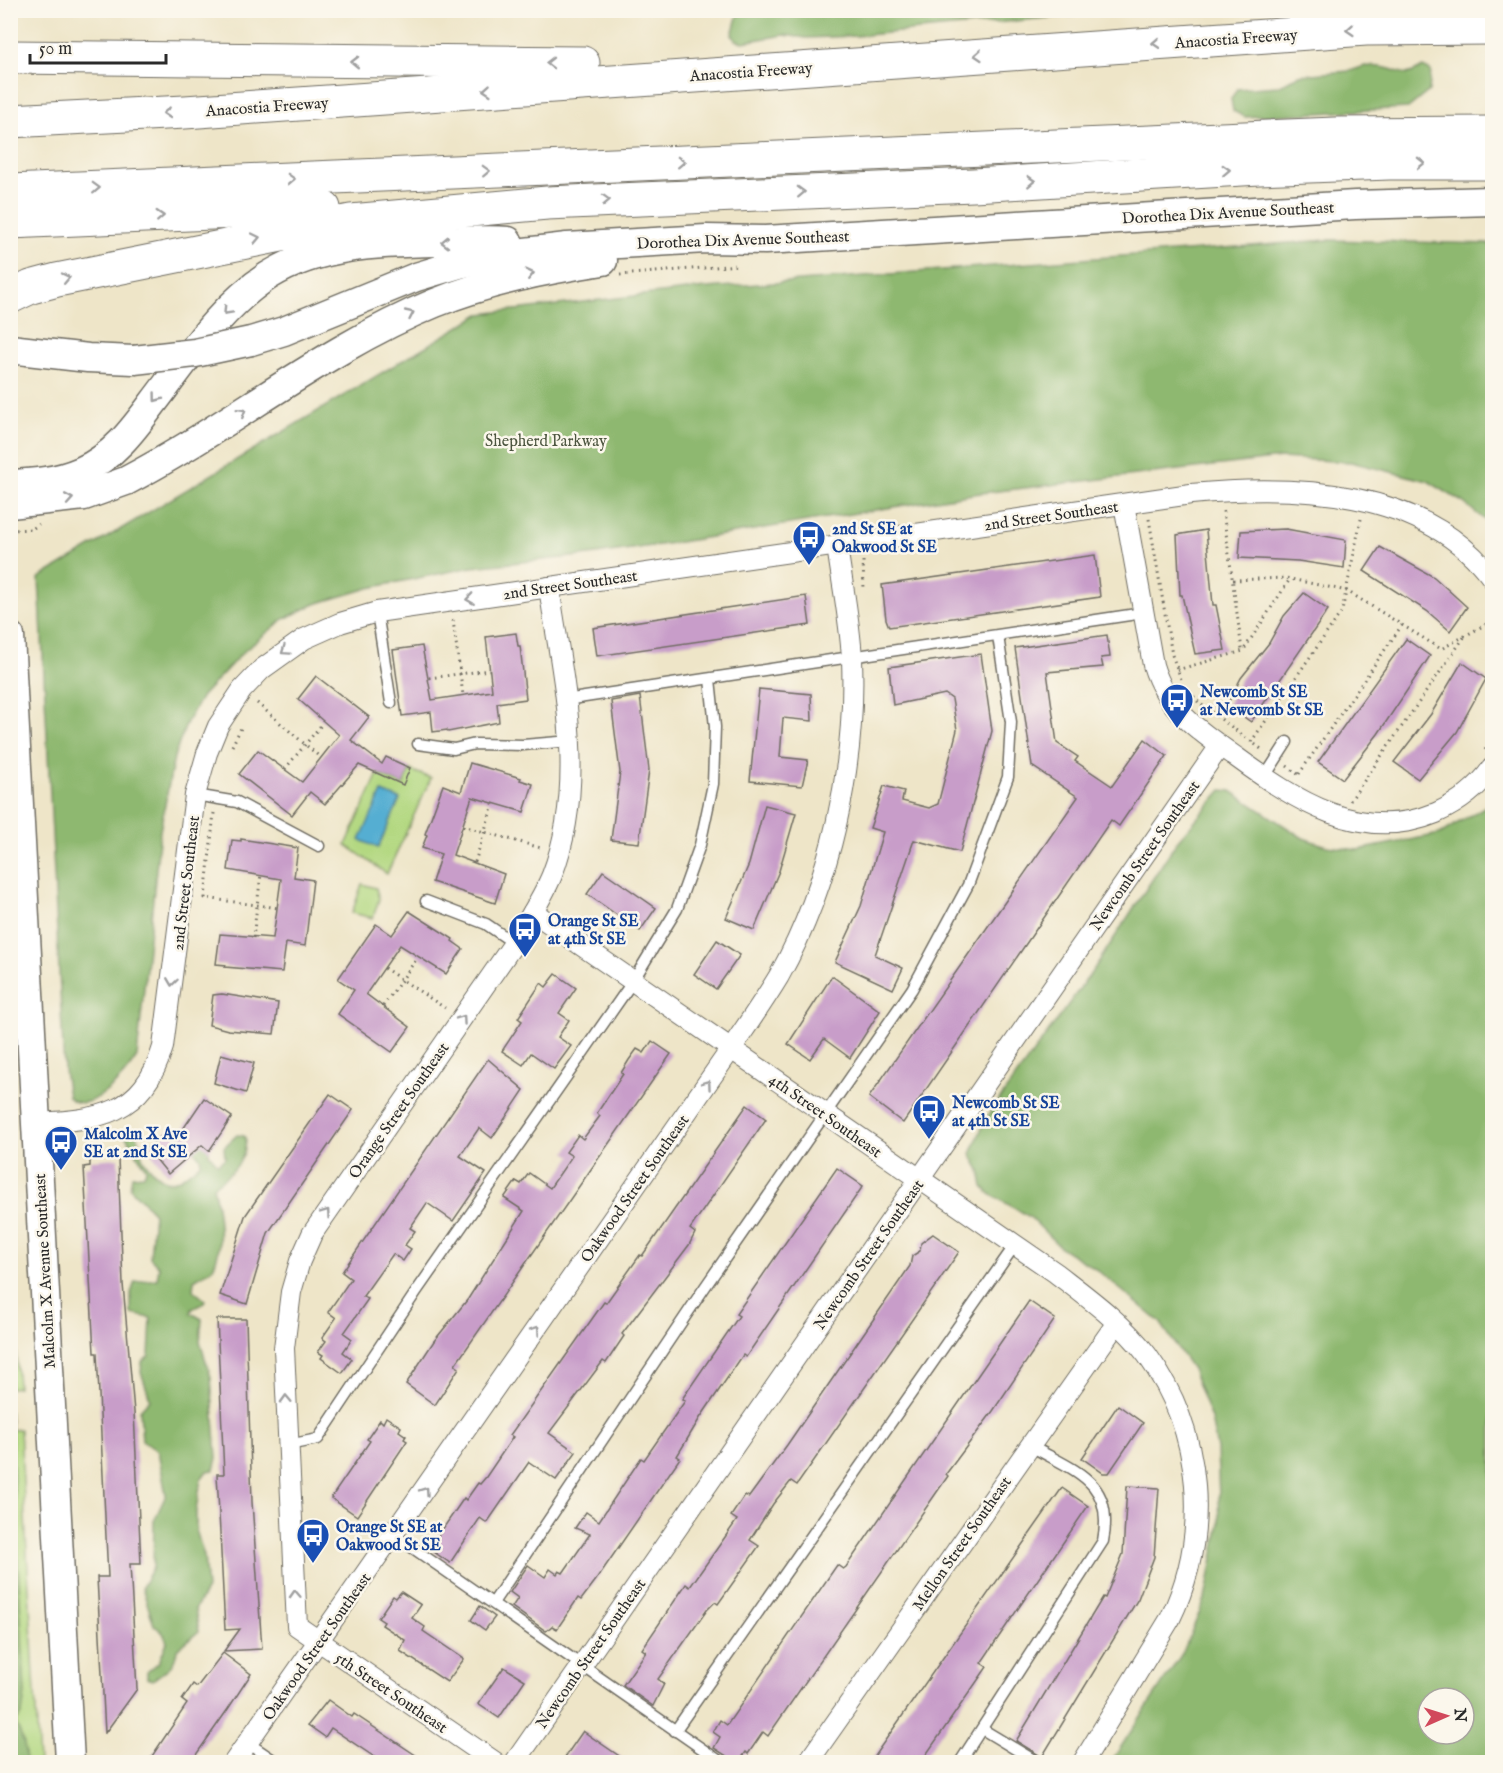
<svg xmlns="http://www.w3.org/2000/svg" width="1503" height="1773" viewBox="0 0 1503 1773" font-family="'IM FELL English',serif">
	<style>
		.green { fill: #b3d881; stroke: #6f8256; stroke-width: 1.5 }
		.forest { fill: #8eb86f; stroke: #5c724d; stroke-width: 1.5; fill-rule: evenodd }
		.water { fill: #55aed2; stroke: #406c7e; stroke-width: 1.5 }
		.building { fill: #c89dc9 }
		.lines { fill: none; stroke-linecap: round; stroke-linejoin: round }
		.service-casing { stroke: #6f6c62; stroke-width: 13 }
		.minor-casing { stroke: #6f6c62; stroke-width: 22 }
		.secondary-casing { stroke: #6f6c62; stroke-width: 31 }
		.motorway-casing { stroke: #6f6c62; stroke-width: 35 }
		.path { stroke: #6f6c62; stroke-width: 3; stroke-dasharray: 1.5 4.5; stroke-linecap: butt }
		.service { stroke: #fff; stroke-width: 10 }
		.minor { stroke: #fff; stroke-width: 20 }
		.secondary { stroke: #fff; stroke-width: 28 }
		.motorway { stroke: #fff; stroke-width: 33 }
		.secondary-bridge-casing { stroke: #6f6c62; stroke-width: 31; stroke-linecap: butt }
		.secondary-bridge { stroke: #fff; stroke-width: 28 }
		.oneway { stroke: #a0a0a0 }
		.labels { text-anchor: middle; stroke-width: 5; stroke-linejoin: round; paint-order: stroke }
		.street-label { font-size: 16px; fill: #2b2b2b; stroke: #fbf7ec }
		.park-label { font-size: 16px; fill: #4d5640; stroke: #fbf7ec }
		.transit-label { font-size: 16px; font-weight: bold; fill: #164399; stroke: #fbf7ec; text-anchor: start }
	</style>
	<rect width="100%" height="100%" fill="#fbf7ec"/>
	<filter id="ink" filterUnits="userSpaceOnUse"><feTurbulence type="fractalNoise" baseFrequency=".0167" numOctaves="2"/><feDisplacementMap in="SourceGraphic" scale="12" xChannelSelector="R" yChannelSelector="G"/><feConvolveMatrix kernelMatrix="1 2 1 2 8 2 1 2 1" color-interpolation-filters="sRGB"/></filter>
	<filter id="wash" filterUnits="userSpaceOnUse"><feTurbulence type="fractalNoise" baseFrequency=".008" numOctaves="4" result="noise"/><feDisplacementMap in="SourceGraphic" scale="24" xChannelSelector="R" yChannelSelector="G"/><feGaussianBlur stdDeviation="1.35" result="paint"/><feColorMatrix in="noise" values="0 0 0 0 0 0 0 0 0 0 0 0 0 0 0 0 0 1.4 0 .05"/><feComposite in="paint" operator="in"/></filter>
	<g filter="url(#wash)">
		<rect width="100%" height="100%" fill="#eee5c8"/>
		<g class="green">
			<polygon points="410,770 431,778 387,874 346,845 378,774 403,785"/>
			<polygon points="362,884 376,888 379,899 373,918 352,913"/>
			<polygon points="10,1248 18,1387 11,1388 10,1388"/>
			<polygon points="20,1429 39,1762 11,1762 10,1430"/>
		</g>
		<g class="forest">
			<polygon points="742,10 1088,10 1088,13 1079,15 856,36 806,38 784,35 743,42 736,40 732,35 737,17"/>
			<path d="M1365,66C1372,67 1379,66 1386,68C1405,72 1403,79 1423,67L1431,71L1429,91L1408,108L1245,117L1233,111L1231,99L1237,89L1279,86L1299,75L1350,71Z"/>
			<path d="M1328,240L1492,244V526L1464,503L1428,481L1351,462L1281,458L973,494L680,542L582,556L472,567L369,588L315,604L284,619L243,652L202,696L187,722L174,757L160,831L137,1057C126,1074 90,1118 68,1097L64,1070L39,578L480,314L695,289Z"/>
			<path d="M1222,790L1231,791L1303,838L1327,846L1358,850L1440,834L1492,802V1762H1111L1183,1652L1205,1599L1220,1523L1217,1449L1211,1419L1192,1369L1160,1322L1097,1270L1060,1247L1030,1217L990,1194L983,1187L980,1170L971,1154L986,1118L1094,969L1178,840ZM1428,1698H1464V1734H1428Z"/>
			<path d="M132,1132H136C139,1140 140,1148 142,1156C146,1167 159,1176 167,1182L180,1179L201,1163L200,1157L181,1138L209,1143V1154L218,1164L225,1158L224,1147L237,1135L244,1136L246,1140C245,1163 231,1174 213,1186C218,1207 225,1250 212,1269L194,1280L193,1290L205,1300L204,1303L192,1309L191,1313L202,1319L200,1342L211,1377L217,1458L214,1470L207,1471L201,1479L196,1511V1530L204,1556L207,1589L195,1609L199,1631L177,1650C174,1669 168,1667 153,1680L147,1678V1672L159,1662L167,1642L163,1633L154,1625L142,1587L153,1568L154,1521L166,1495L158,1451L142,1441L140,1410L150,1399L141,1372L142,1362L149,1356L151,1318L131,1314V1293L135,1282L157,1279L159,1267L150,1257L154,1213L130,1188L132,1176L144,1175L146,1169L125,1135Z"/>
			<polygon points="10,1411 25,1694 22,1713 16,1723 24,1744 26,1762 10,1762"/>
		</g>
		<polygon class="water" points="382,792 400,799 378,848 360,840"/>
		<g id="blocks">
			<g class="building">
				<polygon points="1286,529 1346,540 1344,568 1298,561 1239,558 1241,531"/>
				<polygon points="1206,530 1213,605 1216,605 1225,650 1195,654 1182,595 1180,595 1177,535"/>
				<polygon points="1380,547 1434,577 1467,607 1450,631 1427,611 1364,571"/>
				<polygon points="1095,555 1100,597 889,627 886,619 882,585"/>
				<polygon points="1304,593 1328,610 1251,722 1227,705 1241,678 1269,643 1284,616"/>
				<polygon points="806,596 810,625 597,656 593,628"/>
				<polygon points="516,633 518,646 520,646 526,699 497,703 499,722 448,732 447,730 433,732 431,712 402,716 393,650 422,646 432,700 492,691 486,637"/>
				<polygon points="1107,635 1110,657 1101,658 1103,667 1047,672 1057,743 1078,757 1075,761 1112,786 1145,739 1167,756 1119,826 1111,820 903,1123 869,1097 1078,797 1032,766 1015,648"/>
				<polygon points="1406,639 1430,656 1378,734 1343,779 1318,762"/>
				<polygon points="981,654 992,731 960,852 914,840 875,955 903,968 893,989 835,962 861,906 883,832 870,828 884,786 904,791 902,801 929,808 938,804 957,730 952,699 945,694 893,705 889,667"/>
				<polygon points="1462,662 1486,679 1457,732 1418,779 1394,762 1431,714"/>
				<polygon points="316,676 369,717 351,740 382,764 386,757 410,768 403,785 359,765 325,804 310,792 292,815 239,774 258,750 302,782 339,735 298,699"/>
				<polygon points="759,689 811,694 812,721 783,718 780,757 808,760 802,786 750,781"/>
				<polygon points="640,696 649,770 639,843 611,840 620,772 611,701"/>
				<polygon points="470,763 521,778 520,780 533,784 524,812 472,797 453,855 504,874 495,903 432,882 441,854 422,848 427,835 425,834 443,785 461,792"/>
				<polygon points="765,805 796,813 779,871 754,930 726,918 749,864"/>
				<polygon points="241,839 298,848 294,877 313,880 305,946 286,943 282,972 225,967 226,965 216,964 220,934 273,938 281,879 228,870 232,840 241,841"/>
				<polygon points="603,871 656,908 640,931 587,894"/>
				<polygon points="409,911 453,939 452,941 463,949 446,974 400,945 366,994 410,1027 392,1052 338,1014 354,990 338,979 376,924 392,935"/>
				<polygon points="717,940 740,955 716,989 694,974"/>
				<polygon points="556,974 576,988 559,1013 569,1020 558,1037 571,1046 554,1069 531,1053 523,1065 502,1051 522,1021 518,1018 541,983 546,987"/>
				<polygon points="832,976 880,1011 850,1058 824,1039 810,1059 788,1044"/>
				<polygon points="222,994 278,1003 274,1034 228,1030 209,1025 213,995"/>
				<polygon points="652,1041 671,1054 455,1365 459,1368 435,1405 406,1384 434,1341 468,1299 524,1211 504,1198 516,1181 521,1184 529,1173 550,1188 572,1156 566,1152 578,1135 583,1139 600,1116 597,1113 623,1074 621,1073 629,1060 637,1049 644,1053"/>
				<polygon points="221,1054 254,1063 246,1093 214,1083"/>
				<polygon points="488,1059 524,1090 492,1138 479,1128 460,1156 486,1173 453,1221 427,1203 410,1228 415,1231 405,1245 411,1249 403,1261 393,1254 363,1296 368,1299 344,1333 352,1339 343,1352 352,1359 342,1373 321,1358 323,1355 318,1352 326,1341 322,1338 336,1318 328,1312 351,1279 342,1272"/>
				<polygon points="330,1094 353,1110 268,1233 247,1304 220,1295 245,1216"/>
				<polygon points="204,1098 232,1117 209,1151 202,1145 168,1174 147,1148 170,1129 177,1138"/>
				<polygon points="747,1105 766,1119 690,1229 695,1233 689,1245 622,1334 624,1336 606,1363 603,1361 549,1433 576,1452 556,1480 529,1462 487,1523 480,1518 450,1563 434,1552 436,1549 431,1546 464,1498 466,1500 478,1483 480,1484 486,1477 513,1437 510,1435 604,1302 606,1303 640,1255 642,1256"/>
				<polygon points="118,1158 123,1284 134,1412 141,1564 130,1564 137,1689 105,1733 97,1577 108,1577 97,1353 94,1353 84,1167 90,1166 90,1160"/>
				<polygon points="837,1168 863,1186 752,1348 746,1357 743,1355 700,1418 677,1456 680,1458 596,1580 581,1600 578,1598 557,1629 552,1626 546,1631 512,1607 518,1598 510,1592 528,1565 545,1577 550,1569 557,1574 559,1571 563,1573 590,1534 575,1528 586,1512 599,1521 641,1458 644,1460 685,1401 682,1399 739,1316 736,1314"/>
				<polygon points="933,1234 959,1252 797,1485 791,1481 773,1504 750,1540 759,1546 718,1604 715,1602 707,1610 658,1679 664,1684 653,1706 623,1685 646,1652 642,1649 686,1584 690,1587 716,1550 737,1520 731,1516 745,1495 749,1497 787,1445 910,1266 912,1256 920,1251 921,1243"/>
				<polygon points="1029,1301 1055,1319 993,1411 946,1474 948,1476 768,1736 763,1732 748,1754 746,1752 739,1762 736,1762 714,1748 720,1737 713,1732 720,1720 727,1725 837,1565 843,1569 846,1567"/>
				<polygon points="217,1319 246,1319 252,1502 262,1649 224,1651 240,1629 225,1630 217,1474 224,1474"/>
				<polygon points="1118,1405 1143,1423 1109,1473 1103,1473 1082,1458"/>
				<polygon points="386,1417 401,1427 399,1431 406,1436 404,1439 407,1441 357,1516 331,1498 370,1441 367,1439 380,1420 383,1423"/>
				<polygon points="1127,1486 1159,1488 1154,1557 1138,1599 1042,1757 1016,1741 1103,1597 1105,1598 1123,1554"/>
				<polygon points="1062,1488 1088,1506 981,1663 987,1667 921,1762 870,1762"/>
				<polygon points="401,1592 421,1605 412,1618 425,1627 423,1631 464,1659 447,1682 400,1651 405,1640 382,1625 384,1622 378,1618 393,1596 396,1598"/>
				<polygon points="480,1606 495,1617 485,1630 471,1620"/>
				<polygon points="223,1653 251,1674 228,1709 191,1762 148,1762 187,1704 182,1700 193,1684 197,1687"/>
				<polygon points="504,1667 525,1680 499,1718 478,1704"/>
				<polygon points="328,1700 352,1717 354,1714 426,1762 382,1762 331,1728 325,1737 308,1725"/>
				<polygon points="583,1731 590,1736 628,1762 573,1762 565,1757"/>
			</g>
		</g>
	</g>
	<g filter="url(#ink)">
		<use href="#blocks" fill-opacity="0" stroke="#6f6c62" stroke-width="1.5"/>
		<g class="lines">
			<defs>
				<g id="service">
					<polyline points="377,612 391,703"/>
					<polyline points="565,700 1143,613"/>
					<polyline points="418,744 454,749 475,744 523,745 571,741"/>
					<polyline points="1264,778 1287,742"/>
					<polyline points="195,795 237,802 319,846"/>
					<polyline points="426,901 486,924 514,943"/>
					<polyline points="288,1445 318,1439 416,1292 633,981 677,909 700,845 713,784 715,727 710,679"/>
					<polyline points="394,1535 721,1762"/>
					<polyline points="493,1603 705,1287 912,989 968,885 1008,777 1011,722 998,636"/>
					<polyline points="982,1729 1037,1762"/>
					<polyline points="675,1731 1015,1245"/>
					<polyline points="248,1743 276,1762"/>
					<path d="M960,1762L1103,1541C1115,1480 1074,1471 1029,1445"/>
				</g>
				<g id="minor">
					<path d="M1124,504L1153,665C1166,709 1200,732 1236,757C1295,800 1361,844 1436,813C1458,803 1478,788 1492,768"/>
					<path d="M533,912L1056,1273C1087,1297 1123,1323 1147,1355C1203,1432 1211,1534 1170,1619L1083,1762"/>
					<path d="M36,1123C99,1120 143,1115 163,1047L195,795L207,753L218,726L242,690L262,669L304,639L340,623L377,612L1191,494C1294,484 1425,488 1492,578"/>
					<path d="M234,1762L731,1049C747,1025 764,1001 779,976C831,883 856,766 852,659C850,621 842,583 837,546"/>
					<path d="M495,1762L297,1626L284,1348L291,1292L300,1261L312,1234L517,939C529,918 543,897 552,875C588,781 563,683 549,587"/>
					<polyline points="515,1762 1220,746"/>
					<polyline points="808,1762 1116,1324"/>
				</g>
				<g id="secondary">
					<polyline points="251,341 284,331 416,277 459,264 508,254 567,247 706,239 765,240 1355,205 1492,201"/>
					<polyline points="10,349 88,358 134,360"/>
					<path d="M10,484C35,483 58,481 81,471C113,457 133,430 153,403C187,359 220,307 268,276C321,243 384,243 444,242C465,241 487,239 508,241"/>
					<path d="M10,504L84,496L126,481C231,426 325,348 435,303C489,281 545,270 603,261"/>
					<polyline points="10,636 70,1762"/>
				</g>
				<g id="motorway">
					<polyline points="10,57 583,63"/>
					<polyline points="10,121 185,112 1366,29 1492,28"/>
					<polyline points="10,191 1335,134 1492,133"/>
					<polyline points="10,222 324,208"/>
					<polyline points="10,297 31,287 57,280 351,221 547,203 973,185 1259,168 1389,163 1492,163"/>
				</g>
			</defs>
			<use href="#service" class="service-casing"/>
			<use href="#minor" class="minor-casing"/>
			<use href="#secondary" class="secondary-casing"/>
			<use href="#motorway" class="motorway-casing"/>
			<g class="path">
				<polyline points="620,275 739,265"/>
				<polyline points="1223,511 1242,650"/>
				<polyline points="1149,519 1172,655 1181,679"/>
				<polyline points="10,530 32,529 39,524"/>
				<polyline points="863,561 864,589"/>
				<polyline points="1233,580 1286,578 1347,591 1441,649 1492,621"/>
				<polyline points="453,620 463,695"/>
				<polyline points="1177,670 1243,651 1290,579"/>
				<polyline points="429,678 489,670"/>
				<polyline points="1186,687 1199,703 1264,751"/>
				<polyline points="257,703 321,758"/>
				<polyline points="1251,742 1342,611 1361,519"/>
				<polyline points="232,746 241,728"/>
				<polyline points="1485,750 1492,740"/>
				<polyline points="1287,766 1299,775"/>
				<polyline points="285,769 322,724"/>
				<polyline points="1299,774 1402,625"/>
				<polyline points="1350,801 1465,636"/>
				<polyline points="214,813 205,898 279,908"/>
				<polyline points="463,826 541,848"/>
				<polyline points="475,862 493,804"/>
				<polyline points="253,938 261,874"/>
				<polyline points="384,968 445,1008"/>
				<polyline points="383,1006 418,957"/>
			</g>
			<use href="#service" class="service"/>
			<use href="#minor" class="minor"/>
			<use href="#secondary" class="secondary"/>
			<use href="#motorway" class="motorway"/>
			<defs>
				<polyline id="secondary-bridge" points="134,360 195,353 251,341"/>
			</defs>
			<use href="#secondary-bridge" class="secondary-bridge-casing"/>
			<use href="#secondary-bridge" class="secondary-bridge"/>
		</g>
		<defs><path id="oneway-chevron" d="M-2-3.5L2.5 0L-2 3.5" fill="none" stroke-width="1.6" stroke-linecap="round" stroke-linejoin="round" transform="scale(1.5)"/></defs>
		<g class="oneway">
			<use href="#oneway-chevron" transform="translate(1350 30) rotate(176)"/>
			<use href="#oneway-chevron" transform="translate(1156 43) rotate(176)"/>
			<use href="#oneway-chevron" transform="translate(978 55) rotate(176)"/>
			<use href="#oneway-chevron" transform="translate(355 62) rotate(-179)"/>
			<use href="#oneway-chevron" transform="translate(550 63) rotate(180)"/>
			<use href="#oneway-chevron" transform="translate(487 90) rotate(176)"/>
			<use href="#oneway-chevron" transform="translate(167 113) rotate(177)"/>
			<use href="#oneway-chevron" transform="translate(681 162) rotate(-2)"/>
			<use href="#oneway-chevron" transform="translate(1421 163) rotate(-1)"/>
			<use href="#oneway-chevron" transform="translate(1226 170) rotate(-3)"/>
			<use href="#oneway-chevron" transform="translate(486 171) rotate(-2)"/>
			<use href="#oneway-chevron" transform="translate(291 179) rotate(-2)"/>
			<use href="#oneway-chevron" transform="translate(1031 181) rotate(-3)"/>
			<use href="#oneway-chevron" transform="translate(96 188) rotate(-2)"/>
			<use href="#oneway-chevron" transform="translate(801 192) rotate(-2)"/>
			<use href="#oneway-chevron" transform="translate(606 200) rotate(-2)"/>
			<use href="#oneway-chevron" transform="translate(160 216) rotate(-3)"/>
			<use href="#oneway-chevron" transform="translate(256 238) rotate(-12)"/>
			<use href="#oneway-chevron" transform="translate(445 242) rotate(179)"/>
			<use href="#oneway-chevron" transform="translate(530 274) rotate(-13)"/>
			<use href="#oneway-chevron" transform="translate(66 278) rotate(-12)"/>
			<use href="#oneway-chevron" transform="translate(227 311) rotate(133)"/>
			<use href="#oneway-chevron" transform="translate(410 314) rotate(-25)"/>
			<use href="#oneway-chevron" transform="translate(157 398) rotate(127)"/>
			<use href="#oneway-chevron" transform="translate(242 412) rotate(-32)"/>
			<use href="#oneway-chevron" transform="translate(69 499) rotate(-10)"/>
			<use href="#oneway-chevron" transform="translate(470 599) rotate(172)"/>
			<use href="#oneway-chevron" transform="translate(285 651) rotate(145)"/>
			<use href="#oneway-chevron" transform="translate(172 982) rotate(98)"/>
			<use href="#oneway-chevron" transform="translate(462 1019) rotate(-55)"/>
			<use href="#oneway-chevron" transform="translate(707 1084) rotate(-55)"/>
			<use href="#oneway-chevron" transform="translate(326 1213) rotate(-55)"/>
			<use href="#oneway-chevron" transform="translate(536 1330) rotate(-55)"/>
			<use href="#oneway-chevron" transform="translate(286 1399) rotate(-92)"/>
			<use href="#oneway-chevron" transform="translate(425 1491) rotate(-55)"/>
			<use href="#oneway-chevron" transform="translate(295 1594) rotate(-93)"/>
		</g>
	</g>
	<defs>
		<symbol id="bus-pin" viewBox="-11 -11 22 30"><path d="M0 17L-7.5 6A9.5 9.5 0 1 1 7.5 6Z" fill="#1a4fb4" stroke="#fbf7ec"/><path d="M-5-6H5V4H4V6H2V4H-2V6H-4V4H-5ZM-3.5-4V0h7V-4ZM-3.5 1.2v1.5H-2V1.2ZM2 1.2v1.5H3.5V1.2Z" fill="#fff"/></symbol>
	</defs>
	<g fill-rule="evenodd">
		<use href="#bus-pin" x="790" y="518" width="38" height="52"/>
		<use href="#bus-pin" x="1158" y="681" width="38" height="52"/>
		<use href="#bus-pin" x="506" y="910" width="38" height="52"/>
		<use href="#bus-pin" x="910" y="1092" width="38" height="52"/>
		<use href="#bus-pin" x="42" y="1123" width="38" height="52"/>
		<use href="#bus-pin" x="294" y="1516" width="38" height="52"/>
	</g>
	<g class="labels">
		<g class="street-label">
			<text transform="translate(1236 38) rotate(-4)" y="6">Anacostia Freeway</text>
			<text transform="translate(751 71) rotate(-4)" y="6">Anacostia Freeway</text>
			<text transform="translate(267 106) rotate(-4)" y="6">Anacostia Freeway</text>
			<text transform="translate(1228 212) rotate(-3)" y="6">Dorothea Dix Avenue Southeast</text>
			<text transform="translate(743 239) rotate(-2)" y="6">Dorothea Dix Avenue Southeast</text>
			<text transform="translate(1051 515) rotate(-8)" y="6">2nd Street Southeast</text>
			<text transform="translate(570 584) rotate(-8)" y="6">2nd Street Southeast</text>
			<text transform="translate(1144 855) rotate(-55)" y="6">Newcomb Street Southeast</text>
			<text transform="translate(185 883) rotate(-83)" y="6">2nd Street Southeast</text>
			<text transform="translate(398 1110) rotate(-55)" y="6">Orange Street Southeast</text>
			<text transform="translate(826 1115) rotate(35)" y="6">4th Street Southeast</text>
			<text transform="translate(634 1188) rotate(-55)" y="6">Oakwood Street Southeast</text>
			<text transform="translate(868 1254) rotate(-55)" y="6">Newcomb Street Southeast</text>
			<text transform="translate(44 1271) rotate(-93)" y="6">Malcolm X Avenue Southeast</text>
			<text transform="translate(961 1543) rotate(-55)" y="6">Mellon Street Southeast</text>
			<text transform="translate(316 1646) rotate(-55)" y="6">Oakwood Street Southeast</text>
			<text transform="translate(590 1653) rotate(-55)" y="6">Newcomb Street Southeast</text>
			<text transform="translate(392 1692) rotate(34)" y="6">5th Street Southeast</text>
		</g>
		<g class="park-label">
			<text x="546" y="446">Shepherd Parkway</text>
		</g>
		<g class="transit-label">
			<text x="832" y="534">2nd St SE at<tspan x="832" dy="18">Oakwood St SE</tspan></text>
			<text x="1200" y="697">Newcomb St SE<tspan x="1200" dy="18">at Newcomb St SE</tspan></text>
			<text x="548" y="926">Orange St SE<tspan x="548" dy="18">at 4th St SE</tspan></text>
			<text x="952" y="1108">Newcomb St SE<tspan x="952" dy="18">at 4th St SE</tspan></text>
			<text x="84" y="1139">Malcolm X Ave<tspan x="84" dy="18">SE at 2nd St SE</tspan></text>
			<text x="336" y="1532">Orange St SE at<tspan x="336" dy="18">Oakwood St SE</tspan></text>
		</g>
	</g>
	<rect width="1503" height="1773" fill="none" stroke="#fbf7ec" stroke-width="36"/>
	<g transform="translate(1446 1716) rotate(87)"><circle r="28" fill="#fbf7ec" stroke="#a8a59f" stroke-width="1.5"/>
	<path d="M0-4.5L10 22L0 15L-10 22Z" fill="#d1495b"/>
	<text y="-9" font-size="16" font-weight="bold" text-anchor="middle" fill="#2b2b2b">N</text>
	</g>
	<path d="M30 54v9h136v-9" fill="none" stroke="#2b2b2b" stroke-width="3"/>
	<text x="39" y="54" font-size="18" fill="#2b2b2b" stroke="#fbf7ec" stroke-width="4.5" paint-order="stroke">50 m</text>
</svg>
